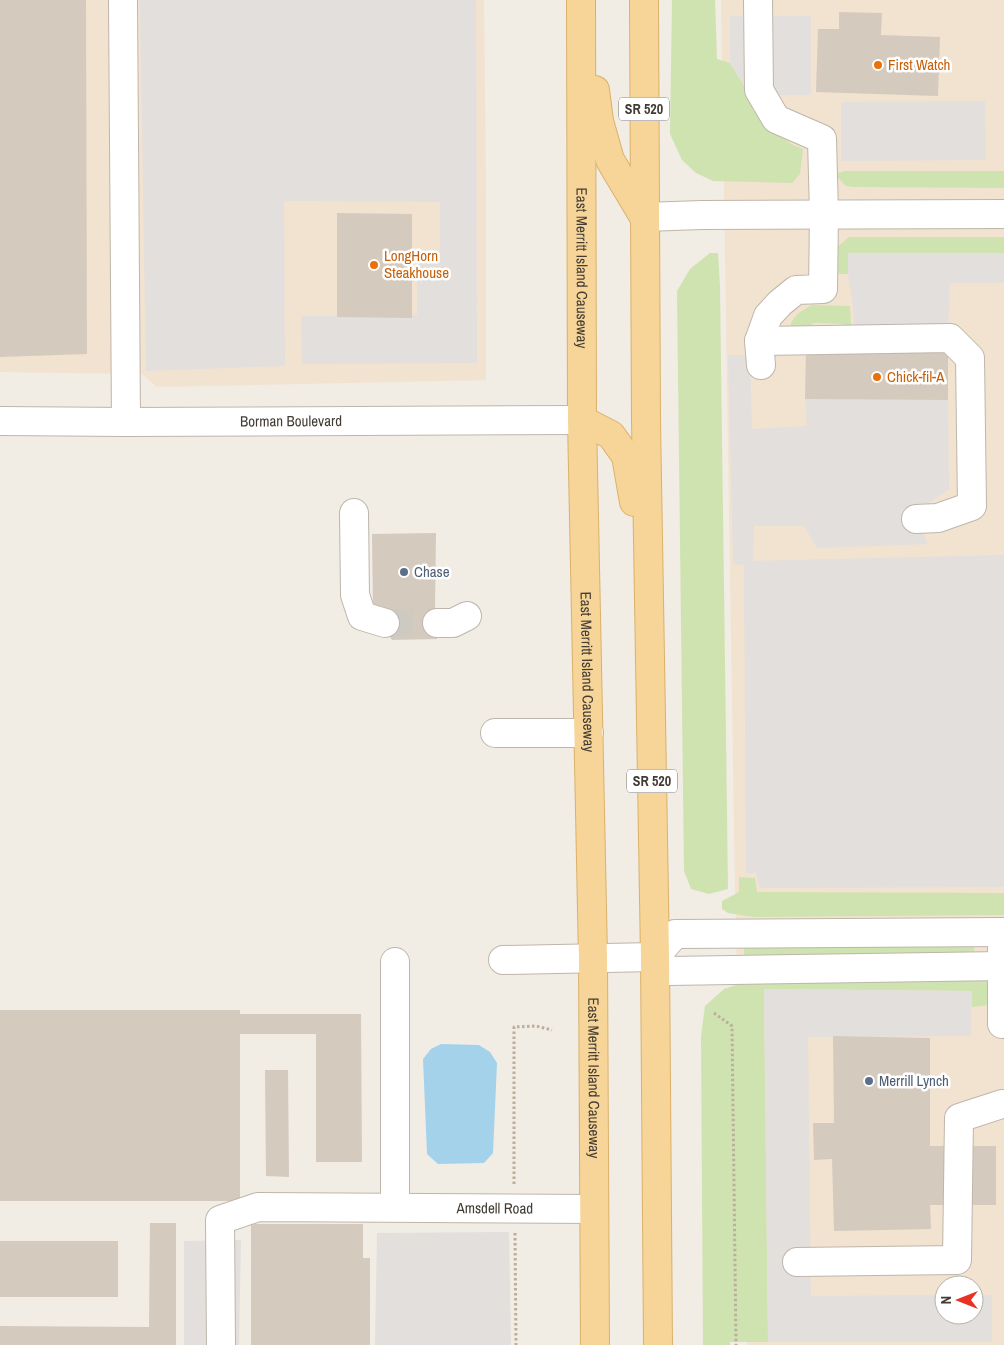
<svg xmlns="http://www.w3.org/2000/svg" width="1004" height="1345" viewBox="0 0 1004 1345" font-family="'Archivo Narrow',sans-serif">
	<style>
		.commercial { fill: #f2e2d0; fill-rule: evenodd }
		.green { fill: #cfe3b0 }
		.parking { fill: #e2dfdd }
		.water { fill: #a4d2ea }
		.building { fill: #d5cabe }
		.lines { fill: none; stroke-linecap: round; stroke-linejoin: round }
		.minor-tunnel { stroke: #cec9c1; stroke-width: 28; stroke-dasharray: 28 14; stroke-linecap: butt }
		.minor-casing { stroke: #beb6ab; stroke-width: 30 }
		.major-casing { stroke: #dab169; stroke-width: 30 }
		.path { stroke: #bcae9a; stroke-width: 3; stroke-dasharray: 2.5 2.5; stroke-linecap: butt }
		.minor { stroke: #fff; stroke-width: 28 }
		.major { stroke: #f7d598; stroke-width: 28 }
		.food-dot { fill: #e8710a; stroke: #fff; stroke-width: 2 }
		.service-dot { fill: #5c6f8a; stroke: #fff; stroke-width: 2 }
		.labels { text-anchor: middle; stroke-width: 5; stroke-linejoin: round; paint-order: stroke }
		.shield { fill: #fff; stroke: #7b7672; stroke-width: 1 }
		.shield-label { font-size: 14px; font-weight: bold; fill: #433c35 }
		.food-label { font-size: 15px; fill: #c56008; stroke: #fff; text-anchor: start }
		.street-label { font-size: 15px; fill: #433c35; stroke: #fff }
		.service-label { font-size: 15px; fill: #4e5e75; stroke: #fff; text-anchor: start }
	</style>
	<rect width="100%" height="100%" fill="#f1ece4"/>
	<g class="commercial">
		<polygon points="0,0 484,0 486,198 486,380 157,387 142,374 0,372"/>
		<path d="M721,0H1004V1345H747L735,889ZM944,1285H974V1315H944Z"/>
	</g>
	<g class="green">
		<polygon points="672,0 715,0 717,59 730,63 750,95 753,110 769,128 793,145 803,149 800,174 792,183 713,181 696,173 682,160 670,134"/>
		<polygon points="845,171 1004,171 1004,188 853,187 846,186 838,178 838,173"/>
		<polygon points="849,237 1004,237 1004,253 848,253 848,274 839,274 836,267 836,248"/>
		<polygon points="710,253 718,253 720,286 728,889 709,894 691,889 684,871 677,291 690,269"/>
		<path d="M812,305L850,306L851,326L844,333L843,324L814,323L803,330H790C791,316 801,311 812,305Z"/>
		<polygon points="739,877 755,878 757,892 1004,893 1004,915 754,917 728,913 722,909 722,901 739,892"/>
		<polygon points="974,942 974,954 744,956 744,944"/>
		<polygon points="983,979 994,988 990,1005 972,1007 972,991 764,989 768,1342 730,1342 730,1345 703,1345 701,1036 705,1006 724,989 747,981"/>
	</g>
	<g class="parking">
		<polygon points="140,0 476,0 477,363 302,364 301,316 417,315 417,254 440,254 440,202 284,201 285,366 146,371"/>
		<polygon points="730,16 811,16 811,95 750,95 730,63"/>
		<polygon points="985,101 986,160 841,161 841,102"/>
		<polygon points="848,253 1004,253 1004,283 950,283 948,325 854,325 853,305 848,274"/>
		<polygon points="728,355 750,355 752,429 807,426 805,399 948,400 949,489 922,508 923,533 928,544 817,548 804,526 754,526 753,561 1004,555 1004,887 760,888 756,873 746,873 744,565 733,564"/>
		<polygon points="764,989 972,991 971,1036 808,1037 811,1296 944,1295 944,1315 974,1315 974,1295 992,1295 992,1342 768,1342"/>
		<polygon points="509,1232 511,1345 375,1345 377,1233"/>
		<polygon points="241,1240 239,1345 184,1345 184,1241"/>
	</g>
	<polygon class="water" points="441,1044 479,1045 490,1052 497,1063 493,1153 484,1163 438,1164 427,1154 423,1059 431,1049"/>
	<g class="building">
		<polygon points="0,0 86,0 87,354 0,357"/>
		<polygon points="839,12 882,13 881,35 940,37 938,96 816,92 818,29 839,29"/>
		<polygon points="337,213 412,214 412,318 337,317"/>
		<polygon points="948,344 948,400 805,399 806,349"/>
		<polygon points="436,533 435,609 437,639 392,640 373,610 372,534"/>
		<polygon points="0,1010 240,1010 240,1014 361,1014 362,1162 316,1162 316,1034 240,1034 240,1201 0,1201"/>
		<polygon points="833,1036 930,1038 930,1146 996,1146 996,1205 930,1205 931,1229 834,1231 832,1159 814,1160 813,1123 834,1123"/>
		<polygon points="265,1070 288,1070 289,1177 266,1176"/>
		<polygon points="150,1223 176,1223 176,1345 0,1345 0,1326 149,1327"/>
		<polygon points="251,1224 363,1224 363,1258 370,1258 370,1345 251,1345"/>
		<rect x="0" y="1241" width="118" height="56"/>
	</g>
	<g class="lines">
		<polyline class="minor-tunnel" points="385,623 437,623"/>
		<defs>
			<g id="minor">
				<polyline points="123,0 126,422"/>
				<polyline points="758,0 759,90 776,119 822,139 824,214 823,289 796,290 780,303 768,316 759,341 761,365"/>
				<polyline points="644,217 702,215 1004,214"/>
				<polyline points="759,341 950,338 970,358 972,506 938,518 916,519"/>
				<path id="s1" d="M0,421L126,422L582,420"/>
				<polyline points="354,513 355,595 362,616 385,623"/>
				<polyline points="437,623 453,623 467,616"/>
				<polyline points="495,733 589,733"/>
				<polyline points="655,957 675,934 1004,932"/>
				<polyline points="503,960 655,957 669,971 1004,966"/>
				<polyline points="395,962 395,1207"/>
				<polyline points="1002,1024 1002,948"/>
				<polyline points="797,1262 957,1260 959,1118 1002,1104"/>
				<path id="s2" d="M221,1345L220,1220L258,1207L594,1209"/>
			</g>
			<g id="major">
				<path id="s3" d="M581,0L582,420L593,958L595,1345"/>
				<polyline points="644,0 646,420 655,957 658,1345"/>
				<polyline points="595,90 599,121 610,160 644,217"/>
				<polyline points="582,420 611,435 626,456 634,502"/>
			</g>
		</defs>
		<use href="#minor" class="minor-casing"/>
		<use href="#major" class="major-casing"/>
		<g class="path">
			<polyline points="714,1013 732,1026 736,1345"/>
			<polyline points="514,1184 514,1027 536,1026 552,1030"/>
			<polyline points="515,1233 516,1345"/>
		</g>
		<use href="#minor" class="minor"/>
		<use href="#major" class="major"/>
	</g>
	<g class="food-dot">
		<circle cx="878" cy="65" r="5"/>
		<circle cx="374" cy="265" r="5"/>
		<circle cx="877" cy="377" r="5"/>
	</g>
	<g class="service-dot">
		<circle cx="404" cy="572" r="5"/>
		<circle cx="869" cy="1081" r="5"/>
	</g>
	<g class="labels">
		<g class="shield">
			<rect x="619" y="97.5" width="50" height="23" rx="4"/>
			<rect x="627" y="769.5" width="50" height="23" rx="4"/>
		</g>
		<g class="shield-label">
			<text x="644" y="114">SR 520</text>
			<text x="652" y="786">SR 520</text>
		</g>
		<g class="food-label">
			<text x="888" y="70">First Watch</text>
			<text x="384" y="261">LongHorn<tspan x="384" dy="17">Steakhouse</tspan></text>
			<text x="887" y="382">Chick-fil-A</text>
		</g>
		<g class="street-label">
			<text dy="5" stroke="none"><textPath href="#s3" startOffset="268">East Merritt Island Causeway</textPath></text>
			<text dy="5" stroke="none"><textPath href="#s1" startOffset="291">Borman Boulevard</textPath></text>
			<text dy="5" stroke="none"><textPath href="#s3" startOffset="672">East Merritt Island Causeway</textPath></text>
			<text dy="5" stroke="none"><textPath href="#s3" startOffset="1078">East Merritt Island Causeway</textPath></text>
			<text dy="5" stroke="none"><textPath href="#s2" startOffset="402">Amsdell Road</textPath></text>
		</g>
		<g class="service-label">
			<text x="414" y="577">Chase</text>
			<text x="879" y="1086">Merrill Lynch</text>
		</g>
	</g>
	<g transform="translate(959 1300) rotate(270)"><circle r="24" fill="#ffffff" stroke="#b4b1ae"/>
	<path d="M0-4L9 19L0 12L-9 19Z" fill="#ea3222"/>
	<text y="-8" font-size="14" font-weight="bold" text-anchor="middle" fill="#433c35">N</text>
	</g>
</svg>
